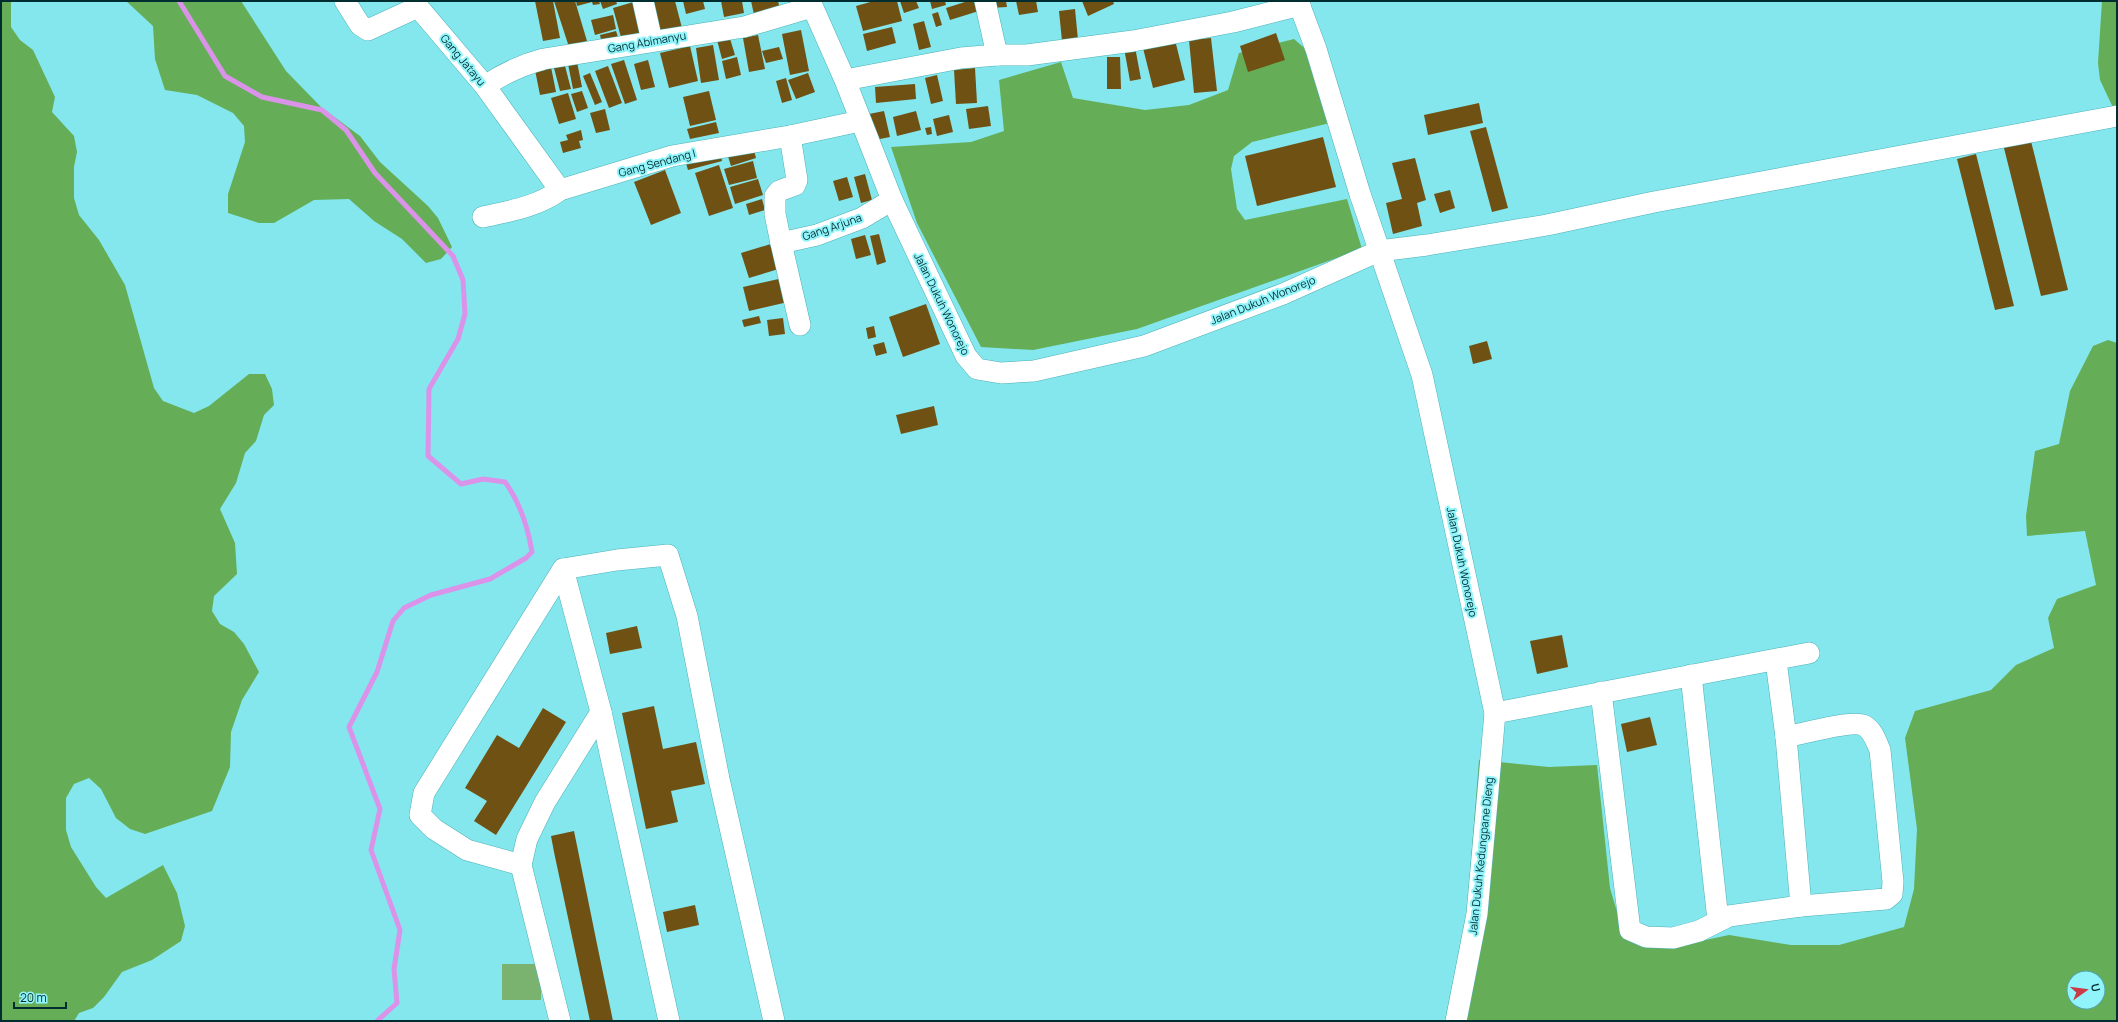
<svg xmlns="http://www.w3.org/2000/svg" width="2118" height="1022" viewBox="0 0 2118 1022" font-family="Manrope,sans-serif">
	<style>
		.green { fill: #7ab36f }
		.forest { fill: #65ae57; fill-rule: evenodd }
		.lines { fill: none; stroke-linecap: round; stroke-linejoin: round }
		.stream { stroke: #db93ea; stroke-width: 5 }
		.building { fill: #6f5113 }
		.minor-casing { stroke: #4cb1b7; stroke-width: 22 }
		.minor { stroke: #fff; stroke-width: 21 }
		.labels { text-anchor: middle; stroke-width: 4; stroke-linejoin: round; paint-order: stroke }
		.street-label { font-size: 11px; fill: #002d2f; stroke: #91f4fa }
	</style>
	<rect width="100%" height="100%" fill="#84e7ed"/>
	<rect class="green" x="502" y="964" width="39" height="36"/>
	<g class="forest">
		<polygon points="1,1 11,1 11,27 20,40 33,50 55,97 52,112 74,136 77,152 74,167 74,198 79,215 99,240 125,285 154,388 163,401 194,413 209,406 249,374 265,374 272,389 274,405 264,415 256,441 245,453 236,483 220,509 235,543 237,574 214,596 212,611 220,624 234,632 244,644 259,672 242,700 231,732 230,767 212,811 145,834 130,829 116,818 101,789 89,778 74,784 66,798 66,830 71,847 96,887 106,898 163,865 177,893 185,926 181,941 152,960 122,972 104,997 93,1008 79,1013 74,1021 1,1021"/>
		<polygon points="126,1 241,1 286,71 321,107 360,136 380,162 428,206 438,218 452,247 441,259 426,263 402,239 374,221 349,199 314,200 274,223 259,223 228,213 228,194 245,142 244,126 233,113 197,95 165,90 155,59 153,26"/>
		<polygon points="2102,1 2117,1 2117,116 2100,80 2098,63"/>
		<polygon points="1294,39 1309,52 1330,123 1252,142 1234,156 1231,169 1237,209 1245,220 1347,199 1362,249 1137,329 1033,350 981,347 917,223 891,147 971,142 1004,131 999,80 1061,62 1073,98 1145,110 1189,105 1228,90 1239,53"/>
		<path d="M2108,340L2117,343V1021H1445L1467,910L1479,760L1549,767L1597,765L1610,888L1623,932L1682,945L1729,935L1791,945H1839L1904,927L1914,889L1917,829L1905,738L1915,711L1991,690L2016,665L2054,648L2048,618L2057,599L2096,585L2085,531L2027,536L2026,516L2035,451L2059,444L2070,391L2093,346ZM2074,978H2098V1002H2074Z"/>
	</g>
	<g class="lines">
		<path class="stream" d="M179,1L225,76L262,97L322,110L346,130L375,173L453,256L463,280L465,314L458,339L429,389L428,456L461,484L483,479L505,482C519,501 528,528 532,552L526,558L490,579L431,595L404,608L393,621L377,672L349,727L380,809L371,850L400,930L394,969L397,1003L377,1021"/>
	</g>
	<g class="building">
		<polygon points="535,1 553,1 560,38 543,41"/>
		<polygon points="554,1 575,1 587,41 569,47"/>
		<polygon points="576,1 599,1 600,4 593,5 592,2 577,6"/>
		<polygon points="600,1 616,1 617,4 603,9"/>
		<polygon points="637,1 647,34 622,41 613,8"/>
		<polygon points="644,1 675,1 682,28 653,35"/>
		<polygon points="683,1 703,1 705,9 686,14"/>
		<polygon points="721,1 742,1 744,13 724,17"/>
		<polygon points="751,1 778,1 781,13 755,19"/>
		<polygon points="874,1 897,1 902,21 863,31 856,6"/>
		<polygon points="900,1 916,1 919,8 904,13"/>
		<polygon points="930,1 945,1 946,5 932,9"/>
		<polygon points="968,1 979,1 982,10 950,20 946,8"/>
		<polygon points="989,1 1006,1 1007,7 989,8"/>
		<polygon points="1016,1 1036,1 1038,12 1019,15"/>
		<polygon points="1082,1 1113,1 1114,4 1088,16"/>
		<polygon points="1075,9 1078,40 1062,41 1059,11"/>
		<polygon points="938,12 942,25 936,27 932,14"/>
		<polygon points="613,15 616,29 595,35 591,20"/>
		<polygon points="924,21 931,47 919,50 913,24"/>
		<polygon points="892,27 896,43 867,51 863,34"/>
		<polygon points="801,30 809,71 790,75 782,34"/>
		<polygon points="616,31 620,43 603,48 600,35"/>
		<polygon points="728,32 735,55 722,59 716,36"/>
		<polygon points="1276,33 1285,60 1248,72 1240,46"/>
		<polygon points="758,35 765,69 749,72 743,38"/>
		<polygon points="1211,38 1217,91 1194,93 1189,40"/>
		<polygon points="1175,40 1185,80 1153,88 1143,48"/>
		<polygon points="713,45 719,80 701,83 696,48"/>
		<polygon points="690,46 698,81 669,88 660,53"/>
		<polygon points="779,47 783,59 766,63 762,51"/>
		<polygon points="1135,47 1141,79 1130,81 1124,48"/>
		<polygon points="737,57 741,75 726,79 722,61"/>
		<polygon points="1107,57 1120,57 1121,89 1107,89"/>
		<polygon points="624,60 637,100 625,104 611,64"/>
		<polygon points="648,60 655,87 641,90 634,64"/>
		<polygon points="550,62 556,92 540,95 534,65"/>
		<polygon points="577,62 582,87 573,89 568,64"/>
		<polygon points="565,66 571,89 560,91 554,68"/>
		<polygon points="608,66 622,103 609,108 595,71"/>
		<polygon points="975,68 977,103 956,104 954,70"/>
		<polygon points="590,73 602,102 595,105 583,76"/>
		<polygon points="808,73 815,92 796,99 788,80"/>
		<polygon points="937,75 943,101 931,104 925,78"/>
		<polygon points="786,78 792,100 782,103 776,81"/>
		<polygon points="915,84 916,99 876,103 875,87"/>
		<polygon points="582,91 588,108 577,112 571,94"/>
		<polygon points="709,91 716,120 690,126 683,97"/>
		<polygon points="568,93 576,119 559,124 551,98"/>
		<polygon points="1479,103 1483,123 1428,135 1424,115"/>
		<polygon points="988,106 991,126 969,129 966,109"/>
		<polygon points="605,109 610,130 596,133 590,113"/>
		<polygon points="884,111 890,137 875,140 869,114"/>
		<polygon points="916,111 921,130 897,136 893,117"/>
		<polygon points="949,115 953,132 937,136 933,119"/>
		<polygon points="716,122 719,133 690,139 687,129"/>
		<polygon points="931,127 932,134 927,135 925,128"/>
		<polygon points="1486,127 1508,208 1492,212 1470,131"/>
		<polygon points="581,130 583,140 579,141 581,148 563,153 560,142 568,140 566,135"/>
		<polygon points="2029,133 2068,290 2041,296 2002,140"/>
		<polygon points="1323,137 1336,187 1257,206 1245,156"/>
		<polygon points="752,143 756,158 731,166 726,150"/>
		<polygon points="720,151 722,161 688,170 685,160"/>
		<polygon points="1976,154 2014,306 1995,310 1957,159"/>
		<polygon points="1415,158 1426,200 1417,203 1422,226 1393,234 1386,203 1402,199 1392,163"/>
		<polygon points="753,161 757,178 729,185 724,169"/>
		<polygon points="719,165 733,208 709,216 695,173"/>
		<polygon points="665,170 681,213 651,225 634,182"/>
		<polygon points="865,174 872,200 861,203 854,177"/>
		<polygon points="847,177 853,197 839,201 833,181"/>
		<polygon points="758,179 763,195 735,204 730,187"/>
		<polygon points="1450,190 1455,208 1440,213 1434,194"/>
		<polygon points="762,199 765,210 749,215 746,204"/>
		<polygon points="879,234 886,262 877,265 870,236"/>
		<polygon points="865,235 871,255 856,259 851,239"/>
		<polygon points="774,243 782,268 749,278 741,253"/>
		<polygon points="783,278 788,302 749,311 743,287"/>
		<polygon points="926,304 940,344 903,357 889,317"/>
		<polygon points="759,316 761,323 744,327 742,320"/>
		<polygon points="783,318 785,334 769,336 767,320"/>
		<polygon points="874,326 876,337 868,339 866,328"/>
		<polygon points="1487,341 1492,359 1473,364 1469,346"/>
		<polygon points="884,342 887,353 876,356 873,345"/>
		<polygon points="934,406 938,425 901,434 896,415"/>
		<polygon points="637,626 642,648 610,654 606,633"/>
		<polygon points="1562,635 1568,667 1537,674 1530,641"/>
		<polygon points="654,706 663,749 696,742 705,784 671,791 678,822 646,829 622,713"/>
		<polygon points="543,708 566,722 496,835 474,821 487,801 465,788 497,735 519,748"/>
		<polygon points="1650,717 1657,745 1627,752 1621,724"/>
		<polygon points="574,831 597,944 613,1021 590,1021 554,852 551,836"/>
		<polygon points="695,905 699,925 667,932 663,912"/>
	</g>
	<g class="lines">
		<defs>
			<g id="minor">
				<polyline points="345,1 360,25 368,30 418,7 485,86 560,190"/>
				<polyline points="643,1 652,41"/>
				<polyline points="810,1 845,80 892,200 966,356 977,369 1001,373 1034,371 1144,346 1283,294 1379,251 1427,245 1547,225 1654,202 2117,116"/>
				<polyline points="985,1 997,55"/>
				<polyline points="1298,1 1316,49 1360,194 1422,375 1495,713 1477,914 1456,1021"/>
				<polyline points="845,80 961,58 997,55 1027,55 1133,41 1233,22 1300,5"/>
				<path d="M485,86C504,73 521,65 544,59L744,27L812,7"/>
				<path d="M483,217C510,211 537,207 560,190L672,156L790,136L860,121"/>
				<polyline points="781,243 775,214 775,196 779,191 795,185 797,180 790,136"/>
				<polyline points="800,325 781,243 817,235 862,218 892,200"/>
				<polyline points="1776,661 1786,737 1801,906"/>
				<polyline points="1691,675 1718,920"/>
				<path d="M1601,692L1630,930L1646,937L1673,938L1699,931L1729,916L1801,906L1886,899L1892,894L1893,882L1880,750C1876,741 1873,731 1865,726C1854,719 1801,734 1786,737"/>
				<polyline points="601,712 669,1021"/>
				<polyline points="1495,713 1809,653"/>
				<polyline points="521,865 467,850 434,829 420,815 424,793 563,569 617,560 668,555 687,616 719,779 774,1021"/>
				<polyline points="560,1021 521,865 527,839 545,802 601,712 563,569"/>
			</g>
		</defs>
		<use href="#minor" class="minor-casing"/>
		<use href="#minor" class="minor"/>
	</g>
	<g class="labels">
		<g class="street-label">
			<text transform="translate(647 42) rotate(-10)" y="4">Gang Abimanyu</text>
			<text transform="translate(463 60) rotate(50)" y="4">Gang Jatayu</text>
			<text transform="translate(657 163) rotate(-15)" y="4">Gang Sendang I</text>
			<text transform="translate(832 227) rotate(-19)" y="4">Gang Arjuna</text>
			<text transform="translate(1263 300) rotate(-22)" y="4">Jalan Dukuh Wonorejo</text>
			<text transform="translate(942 304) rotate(64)" y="4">Jalan Dukuh Wonorejo</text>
			<text transform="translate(1462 562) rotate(78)" y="4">Jalan Dukuh Wonorejo</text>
			<text transform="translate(1481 856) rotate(-84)" y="4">Jalan Dukuh Kedungpane Dieng</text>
		</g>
	</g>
	<rect width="2118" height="1022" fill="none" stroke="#002d2f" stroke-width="4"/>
	<g transform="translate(2086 990) rotate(76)"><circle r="19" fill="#91f4fa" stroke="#57a4a9"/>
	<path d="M0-3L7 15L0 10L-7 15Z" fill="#cb3b47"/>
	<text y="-6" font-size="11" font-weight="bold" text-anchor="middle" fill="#002d2f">U</text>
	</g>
	<path d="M14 1002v6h52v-6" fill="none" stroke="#002d2f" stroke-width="2"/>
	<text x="20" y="1002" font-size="12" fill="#002d2f" stroke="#91f4fa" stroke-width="3" paint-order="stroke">20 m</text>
</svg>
